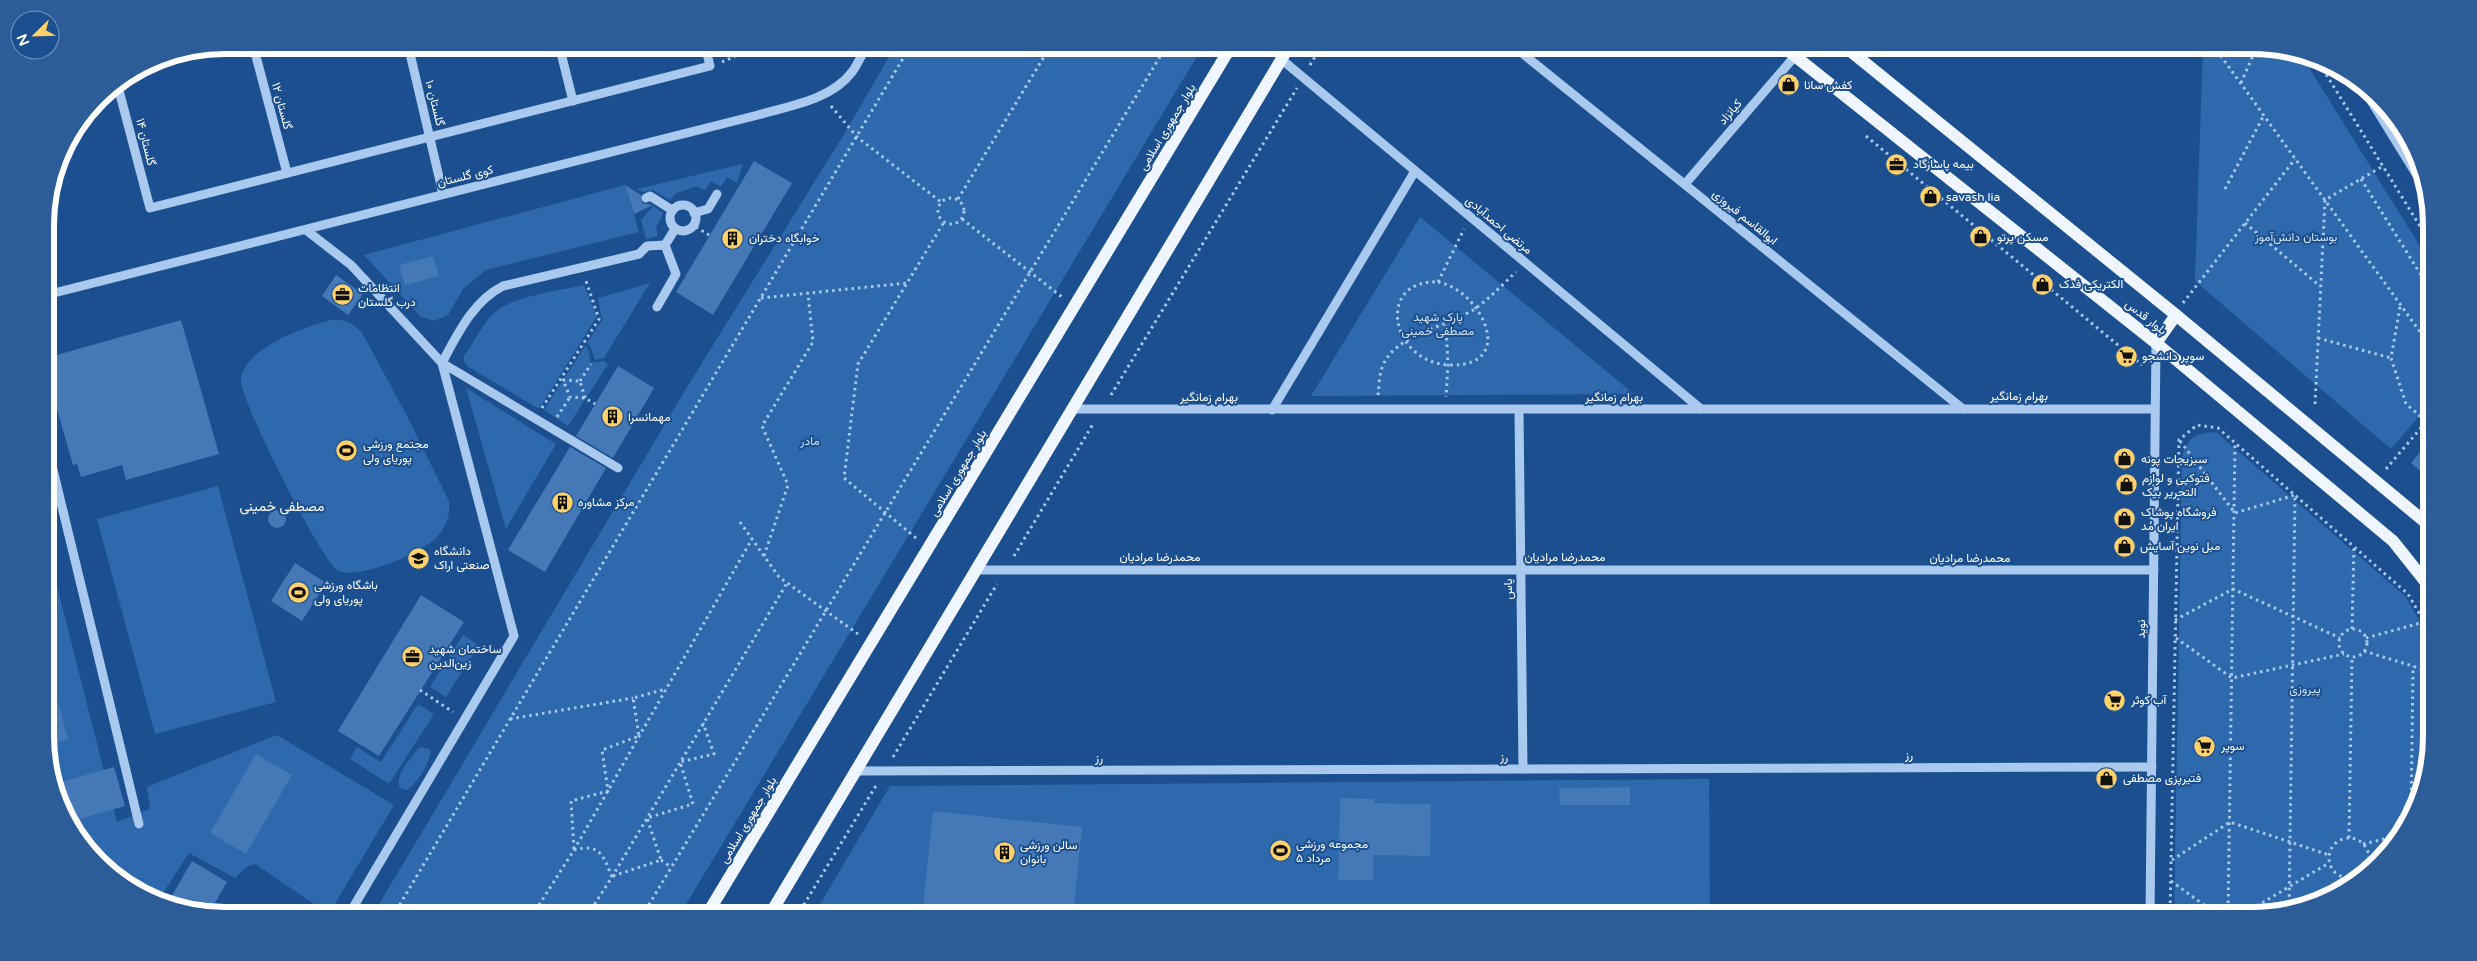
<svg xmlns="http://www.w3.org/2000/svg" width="2477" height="961" viewBox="0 0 2477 961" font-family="'Varela Round',Vazirmatn,sans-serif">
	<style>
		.green { fill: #2e69ad }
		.building { fill: #4478b7 }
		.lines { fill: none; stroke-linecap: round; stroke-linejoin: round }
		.path { stroke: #a9c9ee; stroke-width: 3; stroke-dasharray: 2.5 4; stroke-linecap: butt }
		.minor { stroke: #a9c9ee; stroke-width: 9 }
		.major { stroke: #f0f6ff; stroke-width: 12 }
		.labels { text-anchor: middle; stroke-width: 4; stroke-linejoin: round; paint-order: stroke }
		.poi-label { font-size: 12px; fill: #fff; stroke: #1b4f8f; text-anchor: start }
		.street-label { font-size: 12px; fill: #fff; stroke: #1b4f8f }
		.park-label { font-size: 12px; fill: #cfe3fa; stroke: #1b4f8f }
		.neighbourhood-label { font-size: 14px; fill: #fff; stroke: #1b4f8f }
		.rim { fill: none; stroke: #fff; stroke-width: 6 }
	</style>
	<rect width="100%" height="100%" fill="#1b4f8f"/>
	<g class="green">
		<polygon points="896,45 1204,45 679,916 372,916 687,387 846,131"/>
		<polygon points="2203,45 2253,45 2300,53 2431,264 2431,402 2391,449 2195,281"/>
		<polygon points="743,164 737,183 727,177 721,187 711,181 705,190 696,186 675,194 670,200 653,190 643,192 637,189"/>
		<polygon points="625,185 639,232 486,270 463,289 448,315 434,321 420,316 364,255"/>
		<polygon points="653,206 663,213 656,228 658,236 646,239 641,220"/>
		<polygon points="1420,217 1634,394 1311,396"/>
		<polygon points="650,283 604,358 595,360 590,346 587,343 602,320 598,298"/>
		<path d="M584,285L597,316L539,409L467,366L464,361V356C473,344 480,329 490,317C508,296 558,291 584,285Z"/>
		<path d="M330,320C347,319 354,323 364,336L408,418L449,501C450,516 447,525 438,536C424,552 356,582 337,570C321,560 237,395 241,378C248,346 303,328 330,320Z"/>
		<polygon points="585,346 588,348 591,363 604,361 608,364 568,426 544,410"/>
		<polygon points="466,388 556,444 506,529"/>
		<path d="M2216,432L2405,596L2432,642V737L2422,795L2395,846L2362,879L2311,906L2264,916H2174L2182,457C2189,436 2194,434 2216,432Z"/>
		<polygon points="218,486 276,702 155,734 97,519"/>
		<polygon points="47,547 117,822 150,809 147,787 277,735 394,805 329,914 255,864 247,867 235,878 189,853 158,901 137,887 137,882 121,868 113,870 89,855 48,771"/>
		<polygon points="463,635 479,645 446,697 430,687"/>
		<polygon points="418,704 434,714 389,784 350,759 357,747 381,762"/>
		<path d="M422,747L431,750C430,763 417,784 407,790L400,788C394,775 410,760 418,749Z"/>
		<polygon points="1709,779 1710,916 813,916 890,786"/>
	</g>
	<g class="building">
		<polygon points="754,161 792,183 713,315 676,292"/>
		<polygon points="625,185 641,195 642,203 653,205 634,214"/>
		<polygon points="433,256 439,276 405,285 399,265"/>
		<polygon points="336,275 363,294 348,315 322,296"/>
		<polygon points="181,320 219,454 126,480 122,465 81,477 77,464 73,465 46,371 46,358"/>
		<polygon points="618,366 654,388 613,458 576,436"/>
		<polygon points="2431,439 2431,480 2411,463"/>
		<polygon points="570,447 606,468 545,572 508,550"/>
		<circle cx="277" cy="519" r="9"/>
		<polygon points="295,563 326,583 302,621 271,601"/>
		<polygon points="421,595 464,622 379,756 338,731"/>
		<polygon points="53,684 68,739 48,744 48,685"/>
		<polygon points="256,754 292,775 246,854 210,833"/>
		<polygon points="114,767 125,806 73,821 55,784"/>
		<polygon points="1630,787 1630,805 1560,805 1559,788"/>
		<polygon points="1340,798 1374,799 1374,803 1431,804 1430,856 1373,855 1373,880 1338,880"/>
		<polygon points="933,811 1082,827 1073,916 922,916"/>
		<polygon points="192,861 227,882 209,913 166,906"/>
	</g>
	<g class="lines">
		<g class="path">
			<polyline points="1204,45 1211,49"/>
			<polyline points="2213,45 2431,347"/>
			<polyline points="1049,50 1059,45"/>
			<polyline points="2316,58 2431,244"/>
			<polyline points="722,62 760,45"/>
			<polyline points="1310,65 1322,45"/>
			<polyline points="2241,83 2257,46"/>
			<polyline points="831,106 857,137 941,202"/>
			<polyline points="1866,136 2142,365"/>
			<polyline points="2361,179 2431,291"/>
			<polyline points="2225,189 2264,115"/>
			<circle cx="951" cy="211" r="13"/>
			<polyline points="958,199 1051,45"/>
			<polyline points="962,219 1062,297"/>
			<polyline points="2245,223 2320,286"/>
			<polyline points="696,227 709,235"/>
			<path d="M1438,282C1481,290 1518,366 1451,365C1390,364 1375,279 1438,282Z"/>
			<polyline points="1438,282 1464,229"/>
			<polyline points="761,298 907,283"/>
			<polyline points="2183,303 2295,159"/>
			<polyline points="2400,307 2391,358 2406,404 2426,421"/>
			<polyline points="1446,325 1448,365 1446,397"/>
			<polyline points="2422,335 2431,329"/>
			<polyline points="2318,338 2391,358"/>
			<polyline points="580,381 591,364"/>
			<polyline points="1111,395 1297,88"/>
			<path d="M1378,395C1379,387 1379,376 1382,368C1393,334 1447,328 1476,308C1490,298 1503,284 1516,272"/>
			<polyline points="585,398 580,381 563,380 570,397 585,398 595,404"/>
			<polyline points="2315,404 2325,200 2383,166"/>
			<polyline points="542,408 599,319 586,281"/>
			<polyline points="557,417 570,397"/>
			<polyline points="2180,441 2235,513 2295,495 2289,911"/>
			<polyline points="2386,469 2431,416"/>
			<polyline points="740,522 779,577 858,634"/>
			<polyline points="916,538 844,478 858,364 944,222"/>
			<polyline points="764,556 788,485 762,426 813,342 808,293"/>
			<polyline points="1014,556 1093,424"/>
			<polyline points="2175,620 2233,589 2340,638"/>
			<polyline points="2352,629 2354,546"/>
			<circle cx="2353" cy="643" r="14"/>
			<polyline points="2176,638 2232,678 2344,654"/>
			<polyline points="2366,638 2424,622 2432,617"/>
			<polyline points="2364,651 2432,672"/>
			<polyline points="420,690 453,712"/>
			<polyline points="510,719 633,698"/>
			<polyline points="893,757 997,584"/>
			<polyline points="2411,816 2413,666"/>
			<circle cx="2349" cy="858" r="20"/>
			<polyline points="2349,838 2352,657"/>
			<polyline points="2363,844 2401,835"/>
			<polyline points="574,849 571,801 608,791 602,750 639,736 633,698 666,689"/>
			<polyline points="574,850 752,539"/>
			<polyline points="661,860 671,867"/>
			<polyline points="2172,860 2230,822 2329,855"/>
			<polyline points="613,876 661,860 647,818 693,804 680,762 714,754 703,723"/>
			<polyline points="612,877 787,583"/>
			<polyline points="2171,881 2219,916"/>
			<polyline points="2348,886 2348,879"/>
			<polyline points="393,916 911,45"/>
			<path d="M532,916L574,850C600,843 603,855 612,877L587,916"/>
			<polyline points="642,916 1167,45"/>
			<polyline points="797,916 877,784"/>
			<polyline points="2170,916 2179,440 2197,425 2218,428 2408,594 2432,635"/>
			<polyline points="2228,916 2235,444"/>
			<polyline points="2240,916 2329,863"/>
		</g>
		<g class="minor">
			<polyline points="253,45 287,173"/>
			<polyline points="408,45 443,194"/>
			<polyline points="559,45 573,101"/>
			<polyline points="1512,45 1963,409"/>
			<polyline points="1281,59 1701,409"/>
			<polyline points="117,83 150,208 710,66 705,45"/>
			<polyline points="2365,91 2429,195"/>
			<polyline points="1685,184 1795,56"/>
			<polyline points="646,198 650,196 672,210"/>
			<circle cx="683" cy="218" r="13"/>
			<polyline points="694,213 708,209 717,194"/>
			<polyline points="306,230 351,265 442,363 514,636 348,916"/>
			<path d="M46,295L758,115C789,106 831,100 852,72C858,64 862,54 867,45"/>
			<polyline points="657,307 676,274 665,245"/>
			<polyline points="1072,409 2155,409"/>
			<polyline points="1272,410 1415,171"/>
			<polyline points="1519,410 1523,769"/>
			<polyline points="47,445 139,824"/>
			<path d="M618,468L442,363C457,335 473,301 503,286L639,254L647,246L665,245L675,229"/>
			<polyline points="976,570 2154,570"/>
			<polyline points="856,771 2152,767"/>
			<polyline points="2150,916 2156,343"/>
		</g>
		<g class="major">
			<polyline points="1781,45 2156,343 2393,541 2432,590"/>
			<polyline points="1843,45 2176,315 2431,527"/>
			<polyline points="1795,56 1803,45"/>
			<polyline points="2156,343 2176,315"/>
			<polyline points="706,916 1232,45"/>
			<polyline points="769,916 1290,45"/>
		</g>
	</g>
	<defs>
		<symbol id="shop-disc" viewBox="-11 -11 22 22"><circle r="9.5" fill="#ffd166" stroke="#1b4f8f"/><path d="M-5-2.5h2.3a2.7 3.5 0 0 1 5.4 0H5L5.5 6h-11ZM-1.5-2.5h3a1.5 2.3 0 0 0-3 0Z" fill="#111"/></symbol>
		<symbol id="office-disc" viewBox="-11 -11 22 22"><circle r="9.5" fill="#ffd166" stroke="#1b4f8f"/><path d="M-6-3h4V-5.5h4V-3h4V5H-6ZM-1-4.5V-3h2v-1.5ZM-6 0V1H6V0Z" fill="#111"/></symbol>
		<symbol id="building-disc" viewBox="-11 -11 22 22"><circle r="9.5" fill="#ffd166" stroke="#1b4f8f"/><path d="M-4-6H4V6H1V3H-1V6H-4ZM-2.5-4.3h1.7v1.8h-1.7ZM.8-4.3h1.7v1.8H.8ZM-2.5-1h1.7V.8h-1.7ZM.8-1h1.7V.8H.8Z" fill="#111"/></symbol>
		<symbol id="supermarket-disc" viewBox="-11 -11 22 22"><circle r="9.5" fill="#ffd166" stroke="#1b4f8f"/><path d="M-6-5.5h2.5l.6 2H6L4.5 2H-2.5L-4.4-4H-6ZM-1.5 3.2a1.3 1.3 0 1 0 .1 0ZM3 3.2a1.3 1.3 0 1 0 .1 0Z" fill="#111"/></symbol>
		<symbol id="stadium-disc" viewBox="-11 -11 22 22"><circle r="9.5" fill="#ffd166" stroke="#1b4f8f"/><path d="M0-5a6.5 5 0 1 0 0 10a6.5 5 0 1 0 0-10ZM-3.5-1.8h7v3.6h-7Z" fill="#111"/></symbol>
		<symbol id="university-disc" viewBox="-11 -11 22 22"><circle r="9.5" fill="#ffd166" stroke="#1b4f8f"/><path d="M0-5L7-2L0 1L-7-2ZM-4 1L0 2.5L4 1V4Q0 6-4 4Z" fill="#111"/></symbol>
	</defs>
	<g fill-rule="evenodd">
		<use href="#shop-disc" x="1776" y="72" width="25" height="25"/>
		<use href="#office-disc" x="1884" y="152" width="25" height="25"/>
		<use href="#shop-disc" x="1918" y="184" width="25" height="25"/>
		<use href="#shop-disc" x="1968" y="224" width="25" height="25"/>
		<use href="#building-disc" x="720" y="226" width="25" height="25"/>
		<use href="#shop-disc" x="2030" y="272" width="25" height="25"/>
		<use href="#office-disc" x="330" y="282" width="25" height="25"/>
		<use href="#supermarket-disc" x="2114" y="344" width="25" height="25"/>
		<use href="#building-disc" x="600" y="404" width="25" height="25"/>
		<use href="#stadium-disc" x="334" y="438" width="25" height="25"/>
		<use href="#shop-disc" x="2112" y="446" width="25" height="25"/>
		<use href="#shop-disc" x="2114" y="472" width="25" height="25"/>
		<use href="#building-disc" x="550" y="490" width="25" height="25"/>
		<use href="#shop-disc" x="2112" y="506" width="25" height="25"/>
		<use href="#shop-disc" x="2112" y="534" width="25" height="25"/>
		<use href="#university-disc" x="406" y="546" width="25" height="25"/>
		<use href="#stadium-disc" x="286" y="580" width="25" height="25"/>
		<use href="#office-disc" x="400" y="644" width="25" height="25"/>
		<use href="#supermarket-disc" x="2102" y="688" width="25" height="25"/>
		<use href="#supermarket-disc" x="2192" y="734" width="25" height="25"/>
		<use href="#shop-disc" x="2094" y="766" width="25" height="25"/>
		<use href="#stadium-disc" x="1268" y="838" width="25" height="25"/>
		<use href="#building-disc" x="992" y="840" width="25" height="25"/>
	</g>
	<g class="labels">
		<g class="poi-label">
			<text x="1804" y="89">کفش سانا</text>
			<text x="1913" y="168">بیمه پاسارگاد</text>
			<text x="1946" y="201">savash lia</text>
			<text x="1997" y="241">مسکن پرتو</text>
			<text x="749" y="242">خوابگاه دختران</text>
			<text x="2059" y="288">الکتریکی فدک</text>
			<text x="358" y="292">انتظامات<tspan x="358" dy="14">درب گلستان</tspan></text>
			<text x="2142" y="360">سوپر دانشجو</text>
			<text x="628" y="421">مهمانسرا</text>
			<text x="363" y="448">مجتمع ورزشی<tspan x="363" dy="14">پوریای ولی</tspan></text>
			<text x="2141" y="463">سبزیجات پونه</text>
			<text x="2142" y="482">فتوکپی و لوازم<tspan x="2142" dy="14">التحریر بیک</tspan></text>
			<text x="578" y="506">مرکز مشاوره</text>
			<text x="2141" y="516">فروشگاه پوشاک<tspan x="2141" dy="14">ایران مُد</tspan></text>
			<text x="2140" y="550">مبل نوین آسایش</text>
			<text x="434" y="555">دانشگاه<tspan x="434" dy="14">صنعتی اراک</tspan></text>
			<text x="314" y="589">باشگاه ورزشی<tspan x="314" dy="14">پوریای ولی</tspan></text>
			<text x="429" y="653">ساختمان شهید<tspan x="429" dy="14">زین‌الدین</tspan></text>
			<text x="2131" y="704">آب کوثر</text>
			<text x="2221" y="750">سوپر</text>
			<text x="2123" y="782">فتیرپزی مصطفی</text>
			<text x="1296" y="848">مجموعه ورزشی<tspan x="1296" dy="14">۵ مرداد</tspan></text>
			<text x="1020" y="849">سالن ورزشی<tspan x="1020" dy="14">بانوان</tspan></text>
		</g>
		<g class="street-label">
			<text transform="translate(435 103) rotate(76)" y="4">گلستان ۱۰</text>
			<text transform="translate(282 106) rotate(75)" y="4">گلستان ۱۲</text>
			<text transform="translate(1730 112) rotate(-49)" y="4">کیانزاد</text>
			<text transform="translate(1167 127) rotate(-59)" y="4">بلوار جمهوری اسلامی</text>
			<text transform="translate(146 142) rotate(76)" y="4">گلستان ۱۴</text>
			<text transform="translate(465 176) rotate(-14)" y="4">کوی گلستان</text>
			<text transform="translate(1745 217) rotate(39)" y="4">ابوالقاسم فیروزی</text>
			<text transform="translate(1499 225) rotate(40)" y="4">مرتضی احمدآبادی</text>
			<text transform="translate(2146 317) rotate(38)" y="4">بلوار قدس</text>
			<text x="2019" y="400">بهرام زمانگیر</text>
			<text x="1209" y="401">بهرام زمانگیر</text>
			<text x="1614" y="401">بهرام زمانگیر</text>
			<text transform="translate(958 473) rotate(-59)" y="4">بلوار جمهوری اسلامی</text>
			<text x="1160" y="561">محمدرضا مرادیان</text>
			<text x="1565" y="561">محمدرضا مرادیان</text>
			<text x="1970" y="562">محمدرضا مرادیان</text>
			<text transform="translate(1508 589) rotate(-91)" y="4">یاس</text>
			<text transform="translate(2141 629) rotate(-89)" y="4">نوید</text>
			<text x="1909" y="759">رز</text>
			<text x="1504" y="761">رز</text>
			<text x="1099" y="762">رز</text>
			<text transform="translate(748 820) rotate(-59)" y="4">بلوار جمهوری اسلامی</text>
		</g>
		<g class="park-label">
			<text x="2296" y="241">بوستان دانش‌آموز</text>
			<text x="1438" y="321">پارک شهید<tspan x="1438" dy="14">مصطفی خمینی</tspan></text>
			<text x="810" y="445">مادر</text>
			<text x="2305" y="693">پیروزی</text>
		</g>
		<g class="neighbourhood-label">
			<text x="282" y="511">مصطفی خمینی</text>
		</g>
	</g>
	<path d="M0 0H2477V961H0ZM225 54H2252A171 171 0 0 1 2423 225V736A171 171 0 0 1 2252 907H225A171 171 0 0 1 54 736V225A171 171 0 0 1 225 54Z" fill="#2d5d98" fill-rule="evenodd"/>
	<path class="rim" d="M225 54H2252A171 171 0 0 1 2423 225V736A171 171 0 0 1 2252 907H225A171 171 0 0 1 54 736V225A171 171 0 0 1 225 54Z"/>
	<g transform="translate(35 35) rotate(247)"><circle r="24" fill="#1b4f8f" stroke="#7695bc"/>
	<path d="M0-4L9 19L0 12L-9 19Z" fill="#ffd166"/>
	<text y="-8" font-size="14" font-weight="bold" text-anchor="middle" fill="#ffffff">N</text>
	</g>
</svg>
